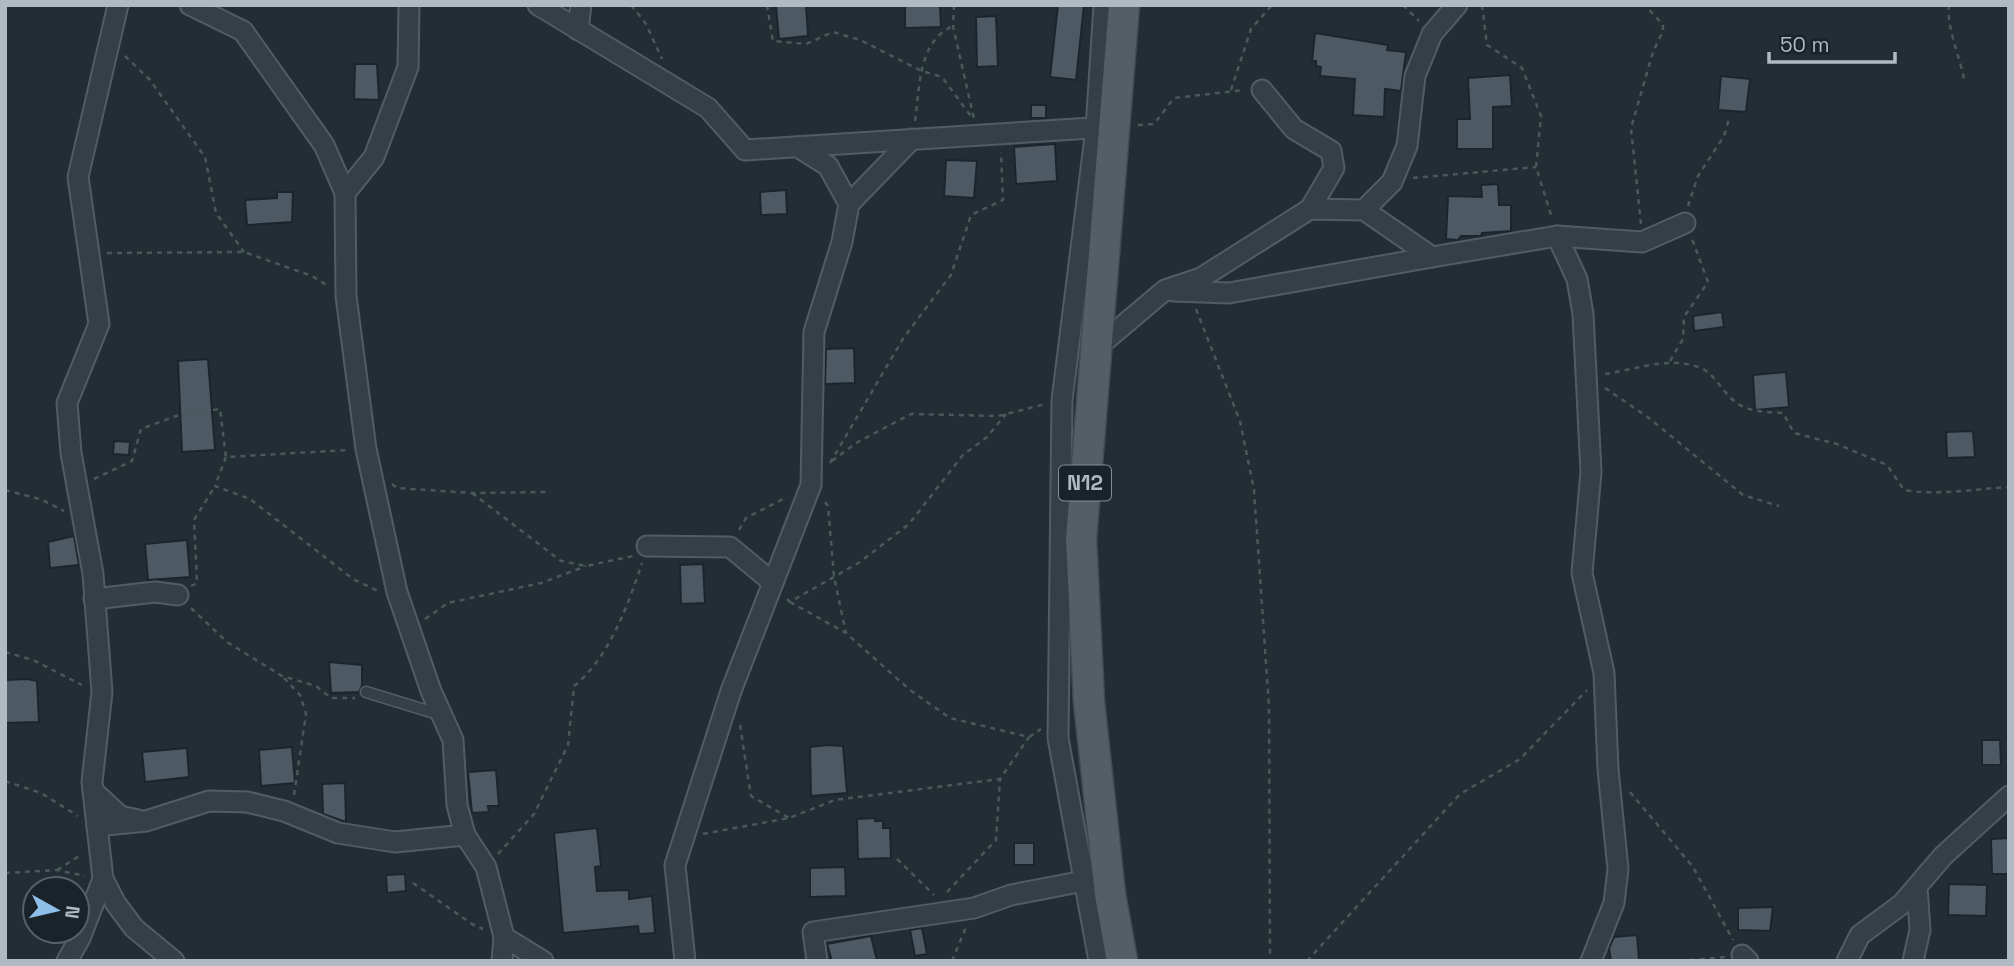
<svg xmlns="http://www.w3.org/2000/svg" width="2014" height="966" viewBox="0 0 2014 966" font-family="'Space Grotesk',sans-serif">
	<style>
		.building { fill: #4e5a63; stroke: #1d252c; stroke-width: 2 }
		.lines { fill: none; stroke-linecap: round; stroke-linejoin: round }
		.lane-casing { stroke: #535c63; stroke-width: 13 }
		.street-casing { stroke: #535c63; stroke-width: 23 }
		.primary-casing { stroke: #424a52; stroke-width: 33 }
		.path { stroke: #485959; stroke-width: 2.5; stroke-dasharray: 5 5; stroke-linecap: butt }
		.lane { stroke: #363f45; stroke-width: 10 }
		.street { stroke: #363f45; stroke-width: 19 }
		.primary { stroke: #545e65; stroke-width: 30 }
		.labels { text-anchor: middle; stroke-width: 7; stroke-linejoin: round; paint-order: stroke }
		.shield { fill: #1b232a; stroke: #838d94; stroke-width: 2 }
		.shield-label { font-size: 21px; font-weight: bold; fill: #b0bac2 }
	</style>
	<rect width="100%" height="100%" fill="#232d34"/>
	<g class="building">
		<polygon points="806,5 808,36 779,39 776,6"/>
		<polygon points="905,5 940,5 941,27 905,28"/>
		<polygon points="1058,5 1084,5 1076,80 1050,77"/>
		<polygon points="996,16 998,66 977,67 976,17"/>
		<polygon points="1315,33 1388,45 1387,50 1406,52 1401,91 1385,89 1384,117 1353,115 1355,79 1320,76 1321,67 1316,66 1316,61 1312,61"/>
		<polygon points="355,64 377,64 379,100 354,99"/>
		<polygon points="1510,75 1512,106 1493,107 1493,149 1457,149 1457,119 1470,119 1468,78"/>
		<polygon points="1721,76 1750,79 1746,112 1718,110"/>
		<rect x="1031" y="105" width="15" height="13"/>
		<polygon points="1055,144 1057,181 1016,184 1014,147"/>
		<polygon points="946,160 977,161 974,198 944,196"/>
		<polygon points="1498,184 1499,205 1511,205 1511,231 1482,233 1481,236 1461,236 1458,240 1446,239 1448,196 1482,197 1481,185"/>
		<polygon points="786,190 787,214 761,215 760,192"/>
		<polygon points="277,192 293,192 292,222 247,225 245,200 277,198"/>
		<polygon points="1722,312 1724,327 1694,331 1693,316"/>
		<polygon points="854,348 855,383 825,384 826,349"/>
		<polygon points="208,359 215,450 182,452 178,361"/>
		<polygon points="1786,372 1789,407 1755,410 1753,375"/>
		<polygon points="1973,431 1975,457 1947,458 1946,432"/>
		<polygon points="114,441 130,442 129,455 113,454"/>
		<polygon points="74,536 79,565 50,568 48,542"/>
		<polygon points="187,540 190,577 148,580 145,544"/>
		<polygon points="703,564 705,603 681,604 680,565"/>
		<polygon points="329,662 362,665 362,686 359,692 331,693"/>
		<polygon points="27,679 37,681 39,722 5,723 5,680"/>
		<polygon points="1982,740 2000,740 2001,765 1982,765"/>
		<polygon points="827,745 843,746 847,793 811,796 810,747"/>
		<polygon points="292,747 295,783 261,786 259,750"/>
		<polygon points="187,748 189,777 145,782 142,752"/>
		<polygon points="496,770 499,806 488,806 489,812 472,813 468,772"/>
		<polygon points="345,783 346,822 323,814 322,784"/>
		<polygon points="875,818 875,821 883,821 883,828 890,828 891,858 858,859 857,819"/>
		<polygon points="597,828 601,866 595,867 597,891 629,890 629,899 652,896 655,933 639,934 638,926 563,933 554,833"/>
		<polygon points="2009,838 2009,874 1992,874 1991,839"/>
		<rect x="1014" y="843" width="20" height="22"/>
		<polygon points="845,867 846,896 810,897 810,868"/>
		<polygon points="405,874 406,891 387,893 386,875"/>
		<polygon points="1949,884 1987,885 1986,916 1948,915"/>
		<polygon points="1773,907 1770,931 1738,930 1738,908"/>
		<polygon points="922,928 927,954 915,956 910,930"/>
		<polygon points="1637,935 1639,961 1611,961 1609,948 1614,937"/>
		<polygon points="871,936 877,961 832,961 827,944"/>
	</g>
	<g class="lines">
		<defs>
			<polyline id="lane" points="366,692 441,715"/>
			<g id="street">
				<polyline points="118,5 78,177 99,324 67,403 71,453 93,574 102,692 92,782 103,879 116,904 134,928 174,961"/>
				<polyline points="190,5 243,31 324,145 345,193"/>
				<polyline points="409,5 408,67 374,157 345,193 346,296 366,449 397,592 431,691 453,740 457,805 465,835 486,867 504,937 502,961"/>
				<polyline points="538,5 708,108 745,150 1108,127"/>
				<polyline points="578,30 581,5"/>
				<polyline points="1262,90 1294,129 1331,151 1334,168 1310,209"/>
				<polyline points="798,147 828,166 849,204"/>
				<polyline points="1364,210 1392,182 1407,146 1415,76 1432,34 1457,5"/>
				<polyline points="1557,236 1577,279 1583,314 1591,472 1582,573 1604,673 1608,769 1618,869 1614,903 1591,961"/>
				<polyline points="1173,291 1229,293 1432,257"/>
				<polyline points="1094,350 1165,290 1201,278 1310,209 1364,210 1432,257 1557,236 1642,242 1685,223"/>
				<polyline points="647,546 730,547 771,581"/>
				<polyline points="94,599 155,592 178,595"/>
				<polyline points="93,791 120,816 138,820"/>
				<polyline points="97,826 146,821 209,801 247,802 284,811 338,833 395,842 465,835"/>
				<polyline points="504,937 543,961"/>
				<polyline points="1742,955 1748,961"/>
				<polyline points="67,961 80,938 103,879"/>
				<polyline points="685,961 675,865 731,691 811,485 814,332 842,242 849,204 912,139"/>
				<polyline points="817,961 813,932 974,908 1011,895 1084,881"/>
				<polyline points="1099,961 1058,738 1062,400 1096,129 1104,5"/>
				<polyline points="1847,961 1860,935 1902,904 1943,856 2009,796"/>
				<polyline points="1913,961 1920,930 1917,887"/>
			</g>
			<polyline id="primary" points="1122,961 1110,894 1089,702 1081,539 1124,5"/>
		</defs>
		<use href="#lane" class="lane-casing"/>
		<use href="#street" class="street-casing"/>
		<use href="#primary" class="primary-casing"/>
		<g class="path">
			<polyline points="631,5 646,24 662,59"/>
			<polyline points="767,5 773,41 806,44 833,32 860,40 922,71 942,77 973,119"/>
			<polyline points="954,5 953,26 974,119"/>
			<polyline points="1403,5 1419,21"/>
			<polyline points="1482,5 1487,45 1522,68 1541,116 1536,167 1552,218"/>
			<path d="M1949,5C1946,26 1960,57 1964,79"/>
			<polyline points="125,56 150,80 205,157 216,213 244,252"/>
			<polyline points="1231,90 1251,29 1272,5"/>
			<path d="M915,121C920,87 918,41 953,26"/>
			<polyline points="1138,125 1154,124 1174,98 1244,90"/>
			<polyline points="1413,178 1536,167"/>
			<polyline points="1688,206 1698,176 1724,136 1729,119"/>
			<polyline points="1641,224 1631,128 1653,52 1663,31 1663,25 1645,5"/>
			<polyline points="107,253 244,252 312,276 328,286"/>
			<polyline points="1196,309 1240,421 1254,490 1269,707 1270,961"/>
			<polyline points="1670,361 1683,339 1684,317 1708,282 1692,239"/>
			<path d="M1605,374C1633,370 1663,358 1691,365C1713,369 1717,385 1732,399C1745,412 1765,412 1783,413L1794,433L1837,444L1887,465L1904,490C1938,496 1974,489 2009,487"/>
			<polyline points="1605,388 1649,418 1743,495 1779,506"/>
			<polyline points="226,457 215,486 250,499 353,579 378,591"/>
			<polyline points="832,461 856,443 911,414 998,416 1046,404"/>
			<polyline points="830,463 904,337 951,275 971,215 1003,200 1001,152"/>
			<polyline points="94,479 132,461 141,429 176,416 220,409 226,457 349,450"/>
			<polyline points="392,484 397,488 472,493 550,492"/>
			<polyline points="5,490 40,499 64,511"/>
			<polyline points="472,493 561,561 586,566 633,556"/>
			<polyline points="825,502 828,506 834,577 846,633"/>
			<polyline points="739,530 746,518 787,497"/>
			<polyline points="191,586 197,583 194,520 215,486"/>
			<polyline points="787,599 790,602 860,562 909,524 963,455 987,437 1006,414"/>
			<polyline points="790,602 846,633 910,690 950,718 1029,737 1041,729"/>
			<polyline points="191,608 227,642 282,676 316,686 331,698 355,698"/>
			<polyline points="425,619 448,603 541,583 586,566"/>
			<polyline points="5,652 33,660 82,685"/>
			<polyline points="284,678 300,695 306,714 294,795"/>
			<polyline points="740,725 751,796 789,818"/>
			<polyline points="5,781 41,793 78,816"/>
			<polyline points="1630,792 1693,867 1733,940"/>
			<polyline points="703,834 789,818 835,800 1000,779 1029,737"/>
			<path d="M498,854L534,814L568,745L574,686C609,658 628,605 642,563"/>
			<polyline points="897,859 934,895"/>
			<polyline points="57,870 81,855"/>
			<polyline points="5,873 57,870 85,876"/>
			<polyline points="413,883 472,924 483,929"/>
			<polyline points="947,892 996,840 1000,779"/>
			<polyline points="952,961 966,927"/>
			<polyline points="1307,961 1460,794 1520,759 1587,690"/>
			<polyline points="1680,961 1725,957"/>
		</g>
		<use href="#lane" class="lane"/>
		<use href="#street" class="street"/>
		<use href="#primary" class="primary"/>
	</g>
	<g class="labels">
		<rect class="shield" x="1059" y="465.5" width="52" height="35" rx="5"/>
		<g class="shield-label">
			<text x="1085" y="490">N12</text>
		</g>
	</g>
	<rect width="2014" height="966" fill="none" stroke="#b0bac2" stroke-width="14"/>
	<g transform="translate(56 910) rotate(98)"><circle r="33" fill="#1b232a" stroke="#575f67" stroke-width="2"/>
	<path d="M0-5L12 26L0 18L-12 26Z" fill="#8ebfe9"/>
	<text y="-10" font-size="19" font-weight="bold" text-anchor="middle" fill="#b0bac2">N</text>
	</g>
	<path d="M1769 52v10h126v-10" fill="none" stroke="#b0bac2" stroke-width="3.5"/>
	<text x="1780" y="52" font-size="21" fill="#b0bac2" stroke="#1b232a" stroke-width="5" paint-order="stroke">50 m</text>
</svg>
